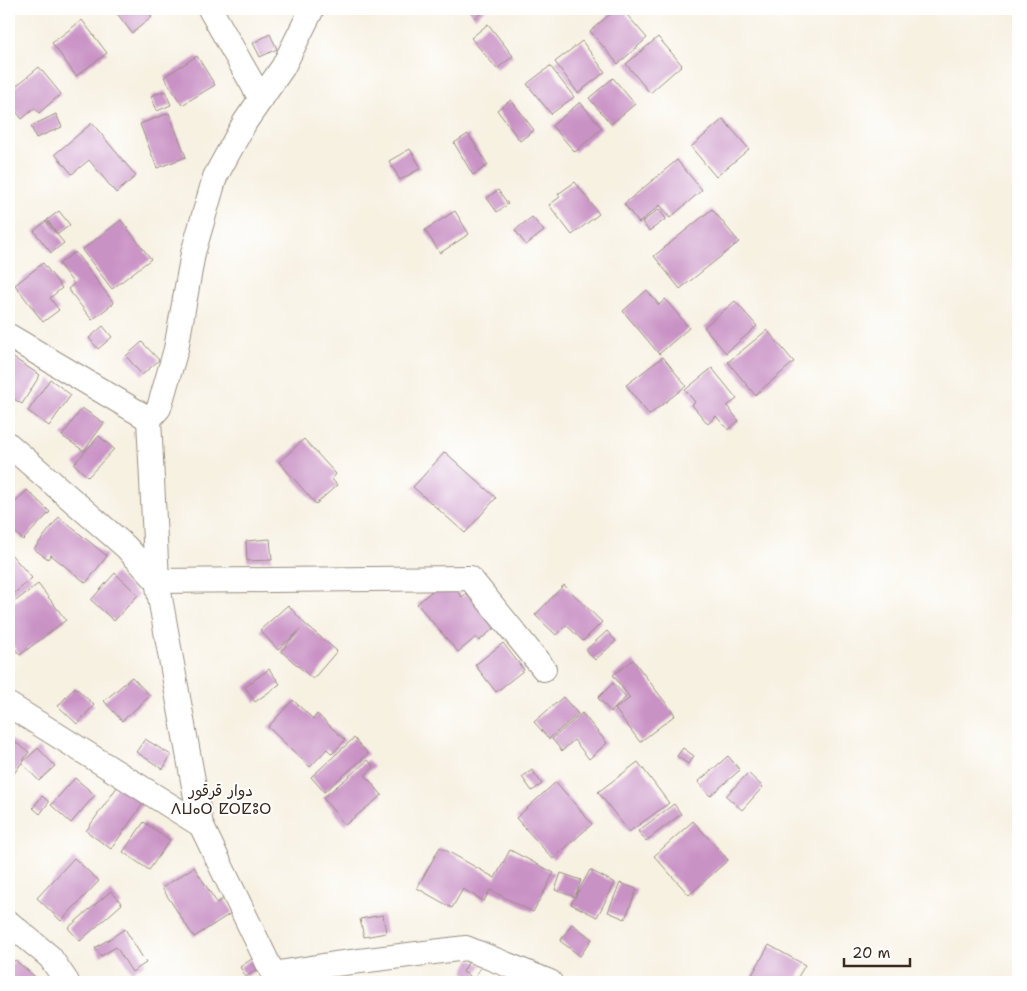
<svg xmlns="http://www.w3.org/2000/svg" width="1027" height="991" viewBox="0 0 1027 991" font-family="'Shantell Sans','Playpen Sans Arabic','Noto Sans Tifinagh',sans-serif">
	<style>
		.building { fill: #c992c5 }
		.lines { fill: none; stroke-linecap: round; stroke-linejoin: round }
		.minor-casing { stroke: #998e80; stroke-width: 26 }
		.minor { stroke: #fff; stroke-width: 24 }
		.labels { text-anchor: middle; stroke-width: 4; stroke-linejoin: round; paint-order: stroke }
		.quarter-label { font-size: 16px; fill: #3b2a1e; stroke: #fff }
	</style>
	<rect width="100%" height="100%" fill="#fff"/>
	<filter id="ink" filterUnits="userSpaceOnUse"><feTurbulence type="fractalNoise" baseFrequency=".02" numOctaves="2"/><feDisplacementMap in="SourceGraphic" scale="10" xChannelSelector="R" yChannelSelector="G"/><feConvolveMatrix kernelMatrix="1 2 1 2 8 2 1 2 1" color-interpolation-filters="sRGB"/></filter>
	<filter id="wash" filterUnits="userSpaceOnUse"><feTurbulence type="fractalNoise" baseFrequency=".0096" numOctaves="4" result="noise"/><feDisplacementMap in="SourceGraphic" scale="20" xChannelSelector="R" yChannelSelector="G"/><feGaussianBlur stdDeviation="1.12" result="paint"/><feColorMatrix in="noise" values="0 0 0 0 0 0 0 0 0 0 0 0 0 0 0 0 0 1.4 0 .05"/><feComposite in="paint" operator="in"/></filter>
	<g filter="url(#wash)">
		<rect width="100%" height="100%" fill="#f7f1e2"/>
		<g id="blocks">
			<g class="building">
				<polygon points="120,9 146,9 152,17 132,33 116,12"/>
				<polygon points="469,9 486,9 475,18"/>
				<polygon points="616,9 622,9 647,38 618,64 590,31"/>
				<polygon points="82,20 107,53 76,76 52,43"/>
				<polygon points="488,24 513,56 497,69 471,38"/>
				<polygon points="270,34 277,49 260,57 253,43"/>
				<polygon points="658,37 682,65 650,93 626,64"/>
				<polygon points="582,41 605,72 578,93 555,62"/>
				<polygon points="197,56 215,85 182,105 164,77"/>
				<polygon points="550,66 574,97 551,114 527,84"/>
				<polygon points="39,67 61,94 39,113 35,108 22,119 9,103 9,92"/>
				<polygon points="613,78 635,104 611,124 589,98"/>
				<polygon points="165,91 171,105 157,111 151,96"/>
				<polygon points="511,100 534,130 520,141 497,110"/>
				<polygon points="580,102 602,128 575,152 552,126"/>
				<polygon points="169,113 186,157 157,168 140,124"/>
				<polygon points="56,114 62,127 36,138 31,126"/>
				<polygon points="723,119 749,149 716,177 691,147"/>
				<polygon points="92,123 136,176 116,193 89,160 72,174 55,154"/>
				<polygon points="468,134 488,165 473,175 454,143"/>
				<polygon points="410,149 421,168 400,180 389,161"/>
				<polygon points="677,160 702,190 670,218 660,205 639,223 624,204"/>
				<polygon points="575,182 599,214 572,235 549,205 560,197 558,194"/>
				<polygon points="498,190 508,204 497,212 487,198"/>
				<polygon points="659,209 666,219 649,231 642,222"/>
				<polygon points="712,209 739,242 680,289 654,256"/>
				<polygon points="59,211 70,225 58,234 47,220"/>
				<polygon points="455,211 469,234 440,253 425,230"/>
				<polygon points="532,217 544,231 526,245 515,230"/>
				<polygon points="121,220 151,259 112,289 82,250"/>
				<polygon points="46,221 64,243 51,253 34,231"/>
				<polygon points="75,252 114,303 92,320 68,289 74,284 59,264"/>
				<polygon points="43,263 62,288 50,298 59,310 43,322 15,285"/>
				<polygon points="647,290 659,305 665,299 689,328 659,354 623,311"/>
				<polygon points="735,301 757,326 726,353 704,327"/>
				<polygon points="103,326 112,337 98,349 89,338"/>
				<polygon points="767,330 794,362 755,395 728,362"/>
				<polygon points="142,342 159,360 142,375 126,356"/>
				<polygon points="9,355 40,375 22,404 9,396"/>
				<polygon points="663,357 686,386 649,415 626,385"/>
				<polygon points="712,368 737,399 727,406 739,421 728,430 716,416 708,424 692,405 695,402 685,390"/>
				<polygon points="50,379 71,395 49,426 28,411"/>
				<polygon points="82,408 104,423 84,451 62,436"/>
				<polygon points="99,436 114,449 88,477 74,464"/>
				<polygon points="304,439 336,474 332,479 337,485 316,504 279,462"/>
				<polygon points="445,452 496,498 465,533 413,487"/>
				<polygon points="27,490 50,512 23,540 9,526 9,509"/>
				<polygon points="59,517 107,556 86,583 51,555 48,559 34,549"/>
				<polygon points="270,539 272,560 247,561 246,541"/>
				<polygon points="9,552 32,578 9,598"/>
				<polygon points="115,573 138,595 114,621 91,600"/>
				<polygon points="446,579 462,597 472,588 501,622 479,641 476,637 458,652 417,604"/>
				<polygon points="38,584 66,620 20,655 9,641 9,606"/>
				<polygon points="564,585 602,622 583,641 566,625 556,635 535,615"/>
				<polygon points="288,605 305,624 337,651 313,679 281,651 300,630 278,650 260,630"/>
				<polygon points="607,631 616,641 595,660 586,650"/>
				<polygon points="503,643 524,670 496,692 475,665"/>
				<polygon points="633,660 675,715 640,742 615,709 630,698 613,675"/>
				<polygon points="269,669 280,684 255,702 245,687"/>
				<polygon points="132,677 150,696 122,721 104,701"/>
				<polygon points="613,683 626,697 611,712 598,698"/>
				<polygon points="75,687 94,705 77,724 58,706"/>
				<polygon points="563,697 578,714 549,739 534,722"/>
				<polygon points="293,700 313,719 317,714 345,740 332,754 327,749 310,767 268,727"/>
				<polygon points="582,713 607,743 589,759 574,740 562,751 552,739"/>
				<polygon points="9,738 29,752 9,781"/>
				<polygon points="354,738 368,754 324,792 311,777"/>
				<polygon points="145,739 171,755 163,769 136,752"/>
				<polygon points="38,748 55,766 39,781 22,763"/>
				<polygon points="683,748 694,756 688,764 677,756"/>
				<polygon points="728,756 740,770 710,796 698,782"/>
				<polygon points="368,760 374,767 365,775 382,795 345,825 323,798"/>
				<polygon points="638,762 669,803 629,832 598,792"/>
				<polygon points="532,770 542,784 532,791 522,777"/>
				<polygon points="748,773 763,787 742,810 726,796"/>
				<polygon points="75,778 95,795 71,823 51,805"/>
				<polygon points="122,780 147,798 111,849 86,831"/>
				<polygon points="556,782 592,824 553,859 516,818"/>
				<polygon points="42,796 49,802 40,814 33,808"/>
				<polygon points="674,804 681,814 646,841 638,831"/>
				<polygon points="693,821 728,860 689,895 654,856"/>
				<polygon points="144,822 170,840 149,870 123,852"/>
				<polygon points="440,847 495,878 510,850 554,873 533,912 490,890 484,901 463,889 452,908 417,888"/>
				<polygon points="74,858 99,881 61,921 37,898"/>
				<polygon points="194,867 217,903 224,898 233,912 194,937 162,888"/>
				<polygon points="590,870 615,883 597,917 571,904"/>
				<polygon points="561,873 581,880 575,897 555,890"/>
				<polygon points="620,883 637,889 625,919 608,912"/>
				<polygon points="111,891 122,904 80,941 68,928"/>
				<polygon points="383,915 386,933 364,937 360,919"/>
				<polygon points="572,924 592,939 580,956 560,941"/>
				<polygon points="125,929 146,963 132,972 116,947 101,956 95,948"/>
				<polygon points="769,945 805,965 795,982 748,982"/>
				<polygon points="262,952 269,961 246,977 240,967"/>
				<polygon points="470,959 482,965 474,979 463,972"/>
				<polygon points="15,960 39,980 37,982 9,982 9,967"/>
			</g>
		</g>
	</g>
	<g filter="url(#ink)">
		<use href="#blocks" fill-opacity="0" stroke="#998e80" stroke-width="1"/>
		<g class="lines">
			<defs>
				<g id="minor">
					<polyline points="210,9 261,99"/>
					<polyline points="9,336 149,419 157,581 201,825 277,982"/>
					<polyline points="149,419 159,408 176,349 193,253 215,177 245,122 283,67 312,9"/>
					<polyline points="9,445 126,547 157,581 470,578 544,669"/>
					<polyline points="9,705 201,825"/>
					<polyline points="9,923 50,957 67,982"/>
					<polyline points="273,974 335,964 466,948 550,982"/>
				</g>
			</defs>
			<use href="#minor" class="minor-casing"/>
			<use href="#minor" class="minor"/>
		</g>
	</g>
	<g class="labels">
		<g class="quarter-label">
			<text x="221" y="796">دوار قرقور<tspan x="221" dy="18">ⴷⵡⴰⵔ ⵇⵔⵇⵓⵔ</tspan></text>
		</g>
	</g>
	<rect width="1027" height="991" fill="none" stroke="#fff" stroke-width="30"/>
	<path d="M844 958v8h66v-8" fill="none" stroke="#3b2a1e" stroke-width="2.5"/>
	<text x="852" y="958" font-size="15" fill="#3b2a1e" stroke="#ffffff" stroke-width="4" paint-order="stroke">20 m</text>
</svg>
